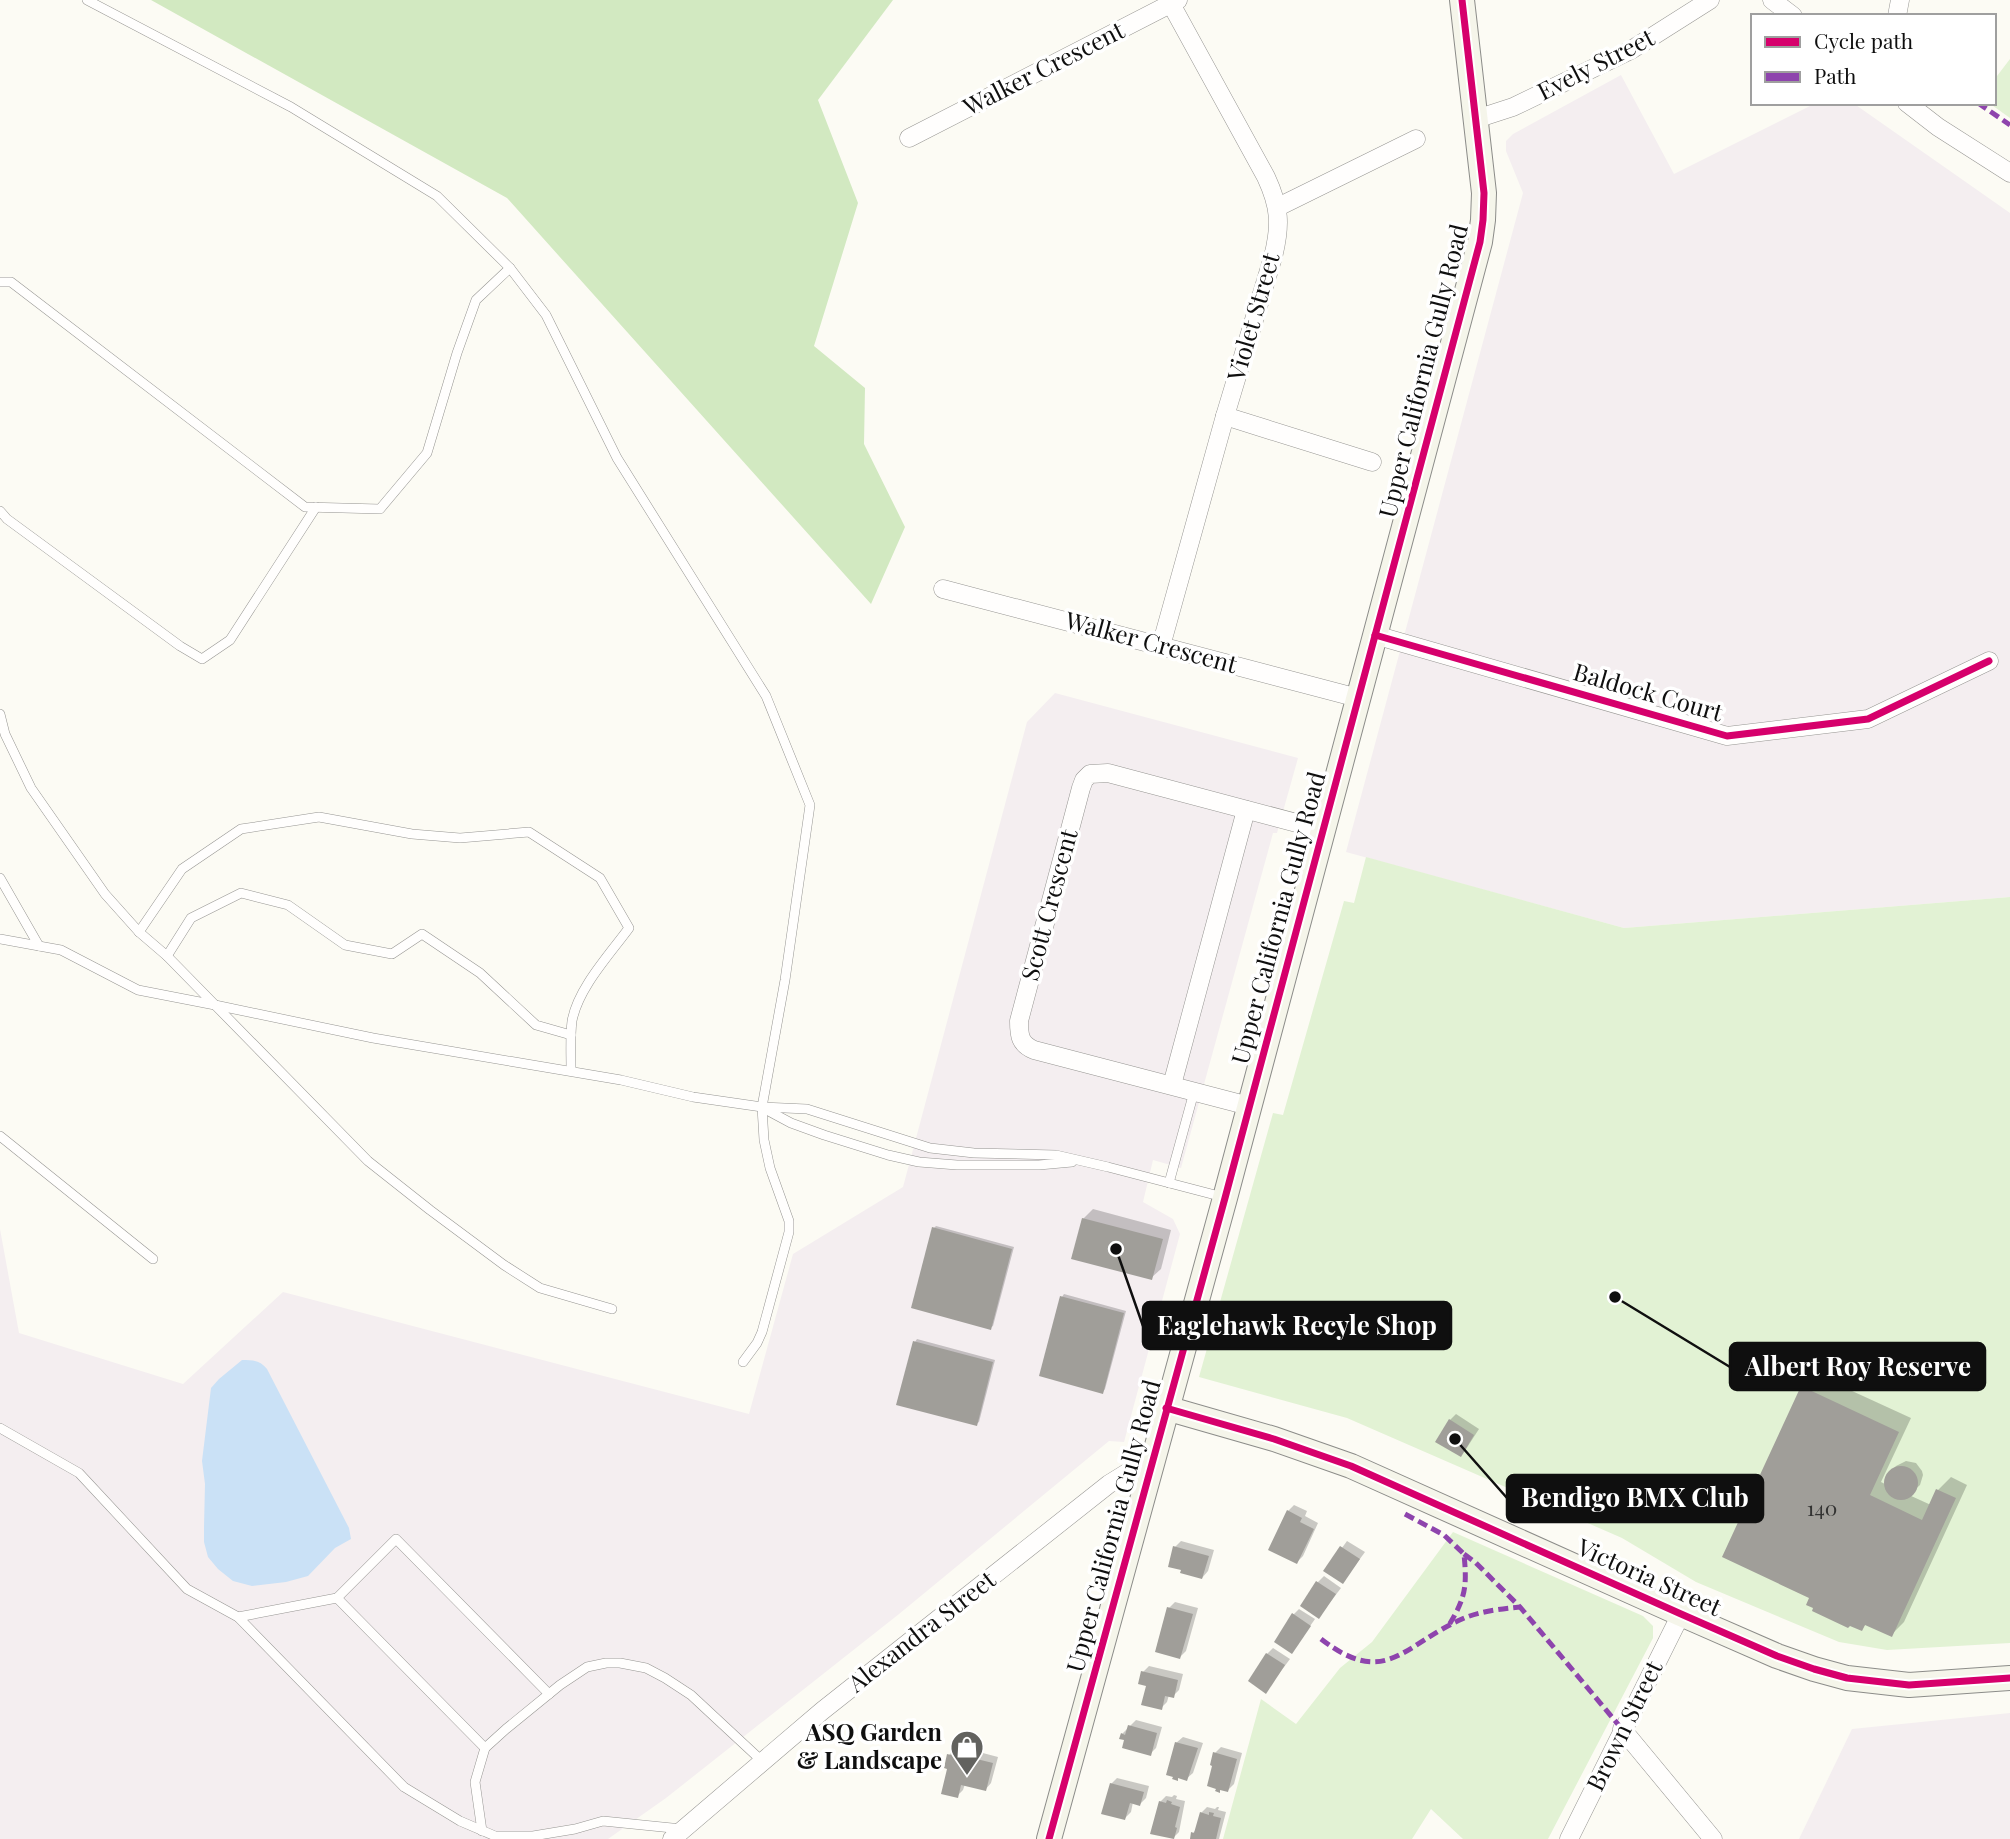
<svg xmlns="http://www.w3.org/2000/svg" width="2010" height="1839" viewBox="0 0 2010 1839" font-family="'Playfair Display',serif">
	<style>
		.industrial { fill: #f4eef0 }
		.green { fill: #e2f2d4 }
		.forest { fill: #d2e9c1 }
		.water { fill: #cae1f6 }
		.shadow { fill: #0003 }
		.building { fill: #a09e99 }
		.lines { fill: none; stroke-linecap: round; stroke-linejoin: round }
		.lane-casing { stroke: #969592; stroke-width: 10 }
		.street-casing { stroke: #969592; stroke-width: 19 }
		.secondary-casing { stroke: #8c8c89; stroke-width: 26 }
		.lane { stroke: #fffefd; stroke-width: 9 }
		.street { stroke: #fffefd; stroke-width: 18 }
		.secondary { stroke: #f5f5ea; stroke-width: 24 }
		.quiet { stroke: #8e44ad; stroke-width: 5; stroke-dasharray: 10 5; stroke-linecap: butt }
		.cycleway-casing { stroke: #fff; stroke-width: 11 }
		.cycleway { stroke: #d6006c; stroke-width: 7 }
		.labels { text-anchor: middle; stroke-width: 7; stroke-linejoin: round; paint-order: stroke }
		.number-label { font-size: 21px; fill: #333332 }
		.street-label { font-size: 24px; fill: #0f0f0f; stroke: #fff }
		.poi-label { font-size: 24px; font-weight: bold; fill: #0f0f0f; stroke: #fff; text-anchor: end }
		.leader { fill: none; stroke: #0f0f0f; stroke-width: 2.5 }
		.callout-dot { fill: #0f0f0f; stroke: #fff; stroke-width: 2.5 }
		.callout { fill: #0f0f0f; stroke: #0f0f0f; stroke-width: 2.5 }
		.callout-label { font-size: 26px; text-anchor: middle; font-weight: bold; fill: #fff }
	</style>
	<rect width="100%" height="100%" fill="#fcfbf4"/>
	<g class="industrial">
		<polygon points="1621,75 1674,174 1816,103 1853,103 2010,213 2010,897 1624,928 1346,852 1523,193 1506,151 1506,141 1513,134"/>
		<polygon points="1055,693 1298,758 1277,833 1273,833 1181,1168 1153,1160 1143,1202 1173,1219 1180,1234 1124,1442 1109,1441 899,1614 666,1798 608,1839 0,1839 0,1229 19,1333 183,1384 283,1292 749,1414 793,1254 903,1187 1027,722"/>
		<polygon points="2010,1713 2010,1839 1799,1839 1852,1729"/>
	</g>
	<g class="green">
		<polygon points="2010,59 2010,118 1989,103 1994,103 1994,80"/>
		<polygon points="1366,857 1624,928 2010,897 2010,1643 1887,1650 1839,1642 1696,1582 1622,1538 1347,1418 1199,1377 1273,1113 1283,1115 1344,901 1354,903"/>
		<polygon points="1453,1532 1643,1616 1653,1626 1653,1638 1548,1839 1463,1839 1431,1809 1412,1839 1223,1839 1261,1699 1296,1724 1340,1668 1372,1642"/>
	</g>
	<polygon class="forest" points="151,0 893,0 818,100 858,203 814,346 865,388 864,444 905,527 871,604 507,198"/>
	<path class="water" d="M242,1360C253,1360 260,1360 267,1369L349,1528L351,1539L335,1548L308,1576L286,1582L252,1586L233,1581L218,1569L208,1557L204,1542V1527L205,1484L202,1461L211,1388L219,1379Z"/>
	<g class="shadow">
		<polygon points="1093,1209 1171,1230 1161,1269 1151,1278 1083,1219"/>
		<polygon points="936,1226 1014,1247 993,1326 990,1328 934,1228"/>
		<polygon points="1064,1294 1126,1311 1105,1389 1103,1392 1062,1297"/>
		<polygon points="917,1339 995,1360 979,1422 976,1424 915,1342"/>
		<polygon points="1815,1374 1911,1418 1881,1482 1885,1484 1889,1473 1896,1466 1906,1461 1916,1463 1922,1471 1923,1475 1920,1485 1909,1495 1931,1505 1938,1490 1951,1477 1967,1485 1904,1622 1891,1635 1867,1623 1861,1629 1811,1597 1802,1387"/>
		<polygon points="1456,1414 1479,1429 1466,1449 1460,1455 1450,1420"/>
		<polygon points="1294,1505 1307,1511 1305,1516 1318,1523 1303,1556 1297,1562 1288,1511"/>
		<polygon points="1181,1541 1214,1550 1208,1571 1202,1578 1175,1547"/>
		<polygon points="1347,1541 1365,1552 1343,1582 1326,1570"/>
		<polygon points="1324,1576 1341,1588 1319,1617 1318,1582"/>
		<polygon points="1175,1602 1198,1608 1186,1651 1180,1657 1169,1608"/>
		<polygon points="1299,1609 1315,1619 1292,1652 1293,1615"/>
		<polygon points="1273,1648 1290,1659 1266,1691 1267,1654"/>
		<polygon points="1149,1666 1183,1674 1179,1690 1173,1696 1169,1695 1167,1702 1161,1708 1143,1672"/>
		<polygon points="1136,1720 1162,1727 1156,1748 1150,1754 1122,1734"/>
		<polygon points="1183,1737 1203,1743 1193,1773 1186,1779 1179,1777 1177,1779 1176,1743"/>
		<polygon points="960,1747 998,1757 991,1783 985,1790 965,1784 963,1790 957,1796 949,1767 949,1755 955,1749"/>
		<polygon points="1221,1747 1242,1753 1234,1784 1228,1790 1218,1787 1215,1753"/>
		<polygon points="1117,1778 1149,1786 1146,1798 1140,1804 1133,1802 1131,1812 1125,1818 1111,1784"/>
		<polygon points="1174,1795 1177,1796 1176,1799 1185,1801 1179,1832 1173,1838 1160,1802 1166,1796 1172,1797"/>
		<polygon points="1207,1807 1215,1809 1217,1807 1219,1807 1218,1810 1226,1812 1219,1839 1191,1839 1193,1833 1197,1829 1201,1813"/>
	</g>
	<g class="building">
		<polygon points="1082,1218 1163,1239 1152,1280 1071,1259"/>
		<polygon points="932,1227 1012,1249 991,1330 911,1308"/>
		<polygon points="1060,1296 1124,1313 1103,1394 1039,1376"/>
		<polygon points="913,1341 993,1362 977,1426 896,1405"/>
		<polygon points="1801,1386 1899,1432 1870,1495 1922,1520 1936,1489 1956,1498 1892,1637 1865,1625 1862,1631 1850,1626 1848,1628 1812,1611 1813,1608 1806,1605 1809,1598 1722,1557"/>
		<polygon points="1449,1419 1474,1435 1461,1457 1435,1442"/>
		<circle cx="1901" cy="1483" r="17"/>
		<polygon points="1287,1510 1302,1518 1300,1522 1314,1529 1297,1564 1268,1550"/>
		<polygon points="1173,1546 1209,1556 1202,1579 1180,1573 1181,1570 1168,1567"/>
		<polygon points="1340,1546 1360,1559 1343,1584 1323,1571"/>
		<polygon points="1316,1581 1336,1594 1319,1619 1300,1606"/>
		<polygon points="1167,1607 1193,1614 1180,1659 1155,1652"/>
		<polygon points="1292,1613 1311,1626 1292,1654 1274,1642"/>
		<polygon points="1266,1653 1285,1665 1266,1694 1248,1681"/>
		<polygon points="1141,1671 1178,1680 1174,1698 1165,1696 1162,1710 1141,1705 1146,1686 1138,1684"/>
		<polygon points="1128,1725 1157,1733 1151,1756 1122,1748 1124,1740 1119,1739 1121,1733 1125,1735"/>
		<polygon points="1175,1742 1198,1748 1187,1781 1178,1778 1178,1781 1172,1779 1173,1777 1166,1775"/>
		<polygon points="1213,1752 1237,1759 1228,1792 1220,1790 1220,1793 1215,1791 1216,1789 1207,1786 1212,1766 1210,1765"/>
		<polygon points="952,1753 993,1763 986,1791 961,1785 958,1798 941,1794 947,1769 944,1768 947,1754 951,1755"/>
		<polygon points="1110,1783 1144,1792 1140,1806 1130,1803 1125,1820 1101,1814"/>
		<polygon points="1167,1800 1172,1802 1171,1804 1180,1807 1175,1827 1177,1828 1174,1839 1150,1834 1159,1801 1166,1803"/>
		<polygon points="1200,1812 1209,1815 1209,1812 1214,1813 1213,1816 1221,1818 1216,1839 1190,1839 1191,1832 1194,1833"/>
	</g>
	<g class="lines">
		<defs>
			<g id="lane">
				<polyline points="87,0 291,107 437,196 510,268"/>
				<polyline points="0,282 11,282 305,507 380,509 427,453 457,353 476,300 510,268 546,315 617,458 766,696 810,805 785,980 762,1107 764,1140 770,1168 789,1221 789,1232 762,1332 757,1343 743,1362"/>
				<polyline points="0,511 7,519 180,646 202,659 230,640 316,507"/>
				<polyline points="0,714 5,734 31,788 105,894 139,932 167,956 215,1005 373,1038 621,1080 693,1097 762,1107 807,1109 930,1148 974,1153 1056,1155 1108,1167 1223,1197"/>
				<polyline points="0,878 39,946"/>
				<path d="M139,932L182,869L241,829L319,817L412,834L460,838L529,832L600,878L629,928C610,954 578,988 572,1021C570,1037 571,1054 571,1070"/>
				<polyline points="0,939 61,950 138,990 215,1005 368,1161 430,1210 504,1265 540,1288 612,1309"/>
				<polyline points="167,956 191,918 241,893 288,905 345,945 392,954 422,934 480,973 536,1025 571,1035"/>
				<polyline points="763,1108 791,1123 824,1135 888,1155 919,1162 957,1165 1039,1165 1072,1162"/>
				<polyline points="0,1136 153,1259"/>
				<polyline points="1169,1183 1194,1092"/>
				<polyline points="0,1428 79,1473 187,1589 238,1617 404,1787 460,1821 495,1836 533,1836 575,1829 603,1821 682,1829"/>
				<polyline points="337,1598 396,1539 549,1694"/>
				<polyline points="238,1617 337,1598 485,1748"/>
				<polyline points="482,1831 475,1782 485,1748 506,1729 560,1685 587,1667 606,1663 620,1663 646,1668 665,1678 691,1695 762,1761"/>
			</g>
			<g id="street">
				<polyline points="1772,0 1793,16"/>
				<polyline points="1897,16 1900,0"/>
				<polyline points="1907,103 1938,127 2010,173"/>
				<polyline points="1476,119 1513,107 1631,50 1710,0"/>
				<polyline points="909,138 1178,0"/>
				<polyline points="1278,207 1416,139"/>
				<polyline points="1225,416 1372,462"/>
				<polyline points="943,589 1358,698"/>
				<polyline points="1375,635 1727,736 1868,719 1989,661"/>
				<path d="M1161,646L1225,416L1273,257C1281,225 1280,207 1266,177L1171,4"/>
				<polyline points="1172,1085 1246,810"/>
				<path d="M1249,1106L1034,1050C1020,1044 1019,1036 1019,1021L1081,788L1084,780L1090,774L1108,773L1323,830"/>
				<polyline points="1622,1729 1713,1839"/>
				<polyline points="672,1839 822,1711 1109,1484 1130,1471 1150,1467"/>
				<polyline points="1569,1839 1681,1614"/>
			</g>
			<g id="secondary">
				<polyline points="1166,1408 1274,1439 1351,1466 1681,1614 1777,1656 1814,1669 1847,1678 1909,1685 2010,1678"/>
				<polyline points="1049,1839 1225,1198 1480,242 1483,220 1484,193 1462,0"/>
			</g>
		</defs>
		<use href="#lane" class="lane-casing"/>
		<use href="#street" class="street-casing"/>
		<use href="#secondary" class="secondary-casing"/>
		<use href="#lane" class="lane"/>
		<use href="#street" class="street"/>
		<use href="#secondary" class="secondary"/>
		<g class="quiet">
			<polyline points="1978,103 2010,125"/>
			<path d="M1405,1514L1444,1535L1464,1554C1467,1586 1466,1597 1449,1625"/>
			<polyline points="1464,1554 1476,1563 1520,1607 1622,1729"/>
			<path d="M1321,1639C1386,1689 1403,1645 1462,1619C1480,1611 1501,1609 1520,1607"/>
		</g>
		<defs>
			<g id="cycleway">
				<polyline points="1375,635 1727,736 1868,719 1989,661"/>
				<polyline points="1166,1408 1274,1439 1351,1466 1681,1614 1777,1656 1814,1669 1847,1678 1909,1685 2010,1678"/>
				<polyline points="1049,1839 1225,1198 1480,242 1483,220 1484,193 1462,0"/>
			</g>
		</defs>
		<use href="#cycleway" class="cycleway-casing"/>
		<use href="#cycleway" class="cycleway"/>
	</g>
	<defs>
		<symbol id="shop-pin" viewBox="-11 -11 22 30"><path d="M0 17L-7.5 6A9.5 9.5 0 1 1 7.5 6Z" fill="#62625f" stroke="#fff"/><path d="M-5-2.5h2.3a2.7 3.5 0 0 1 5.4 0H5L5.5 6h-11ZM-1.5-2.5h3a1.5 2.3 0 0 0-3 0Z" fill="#fff"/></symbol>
	</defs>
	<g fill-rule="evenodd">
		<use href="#shop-pin" x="948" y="1728" width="38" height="52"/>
	</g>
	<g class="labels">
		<g class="number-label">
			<text x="1822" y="1516">140</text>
		</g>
		<g class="street-label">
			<text transform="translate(1596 65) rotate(-27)" y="8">Evely Street</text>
			<text transform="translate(1044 69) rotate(-27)" y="8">Walker Crescent</text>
			<text transform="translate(1254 317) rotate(-74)" y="8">Violet Street</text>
			<text transform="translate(1424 371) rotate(-76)" y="8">Upper California Gully Road</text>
			<text transform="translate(1151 643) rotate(15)" y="8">Walker Crescent</text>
			<text transform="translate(1648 693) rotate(16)" y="8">Baldock Court</text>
			<text transform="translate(1050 905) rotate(-75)" y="8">Scott Crescent</text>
			<text transform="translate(1279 918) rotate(-75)" y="8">Upper California Gully Road</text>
			<text transform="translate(1114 1526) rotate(-75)" y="8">Upper California Gully Road</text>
			<text transform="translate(1649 1578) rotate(24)" y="8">Victoria Street</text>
			<text transform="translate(922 1632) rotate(-38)" y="8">Alexandra Street</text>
			<text transform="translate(1625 1726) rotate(-64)" y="8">Brown Street</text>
		</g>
		<g class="poi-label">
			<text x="942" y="1741">ASQ Garden<tspan x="942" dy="28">&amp; Landscape</tspan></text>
		</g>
	</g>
	<path class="leader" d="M1116 1249L1143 1326M1615 1297L1730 1367M1455 1439L1507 1498"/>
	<g class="callout-dot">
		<circle cx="1116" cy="1249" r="7"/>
		<circle cx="1615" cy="1297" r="7"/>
		<circle cx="1455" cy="1439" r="7"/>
	</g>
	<g class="callout">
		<rect x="1143" y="1302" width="308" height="47" rx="7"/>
		<rect x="1730" y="1343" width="255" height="47" rx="7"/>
		<rect x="1507" y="1475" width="256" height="47" rx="7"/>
	</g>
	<g class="callout-label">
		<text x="1297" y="1335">Eaglehawk Recyle Shop</text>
		<text x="1858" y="1376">Albert Roy Reserve</text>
		<text x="1635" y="1507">Bendigo BMX Club</text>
	</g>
	<rect x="1751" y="14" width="245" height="91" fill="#ffffff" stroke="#9f9f9f" stroke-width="2"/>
	<rect x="1765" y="37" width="35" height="10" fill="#d6006c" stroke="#9f9f9f" stroke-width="2"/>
	<text x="1814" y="49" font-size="21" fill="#0f0f0f">Cycle path</text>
	<rect x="1765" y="72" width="35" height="10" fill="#8e44ad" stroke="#9f9f9f" stroke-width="2"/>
	<text x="1814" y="84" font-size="21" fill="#0f0f0f">Path</text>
</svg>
